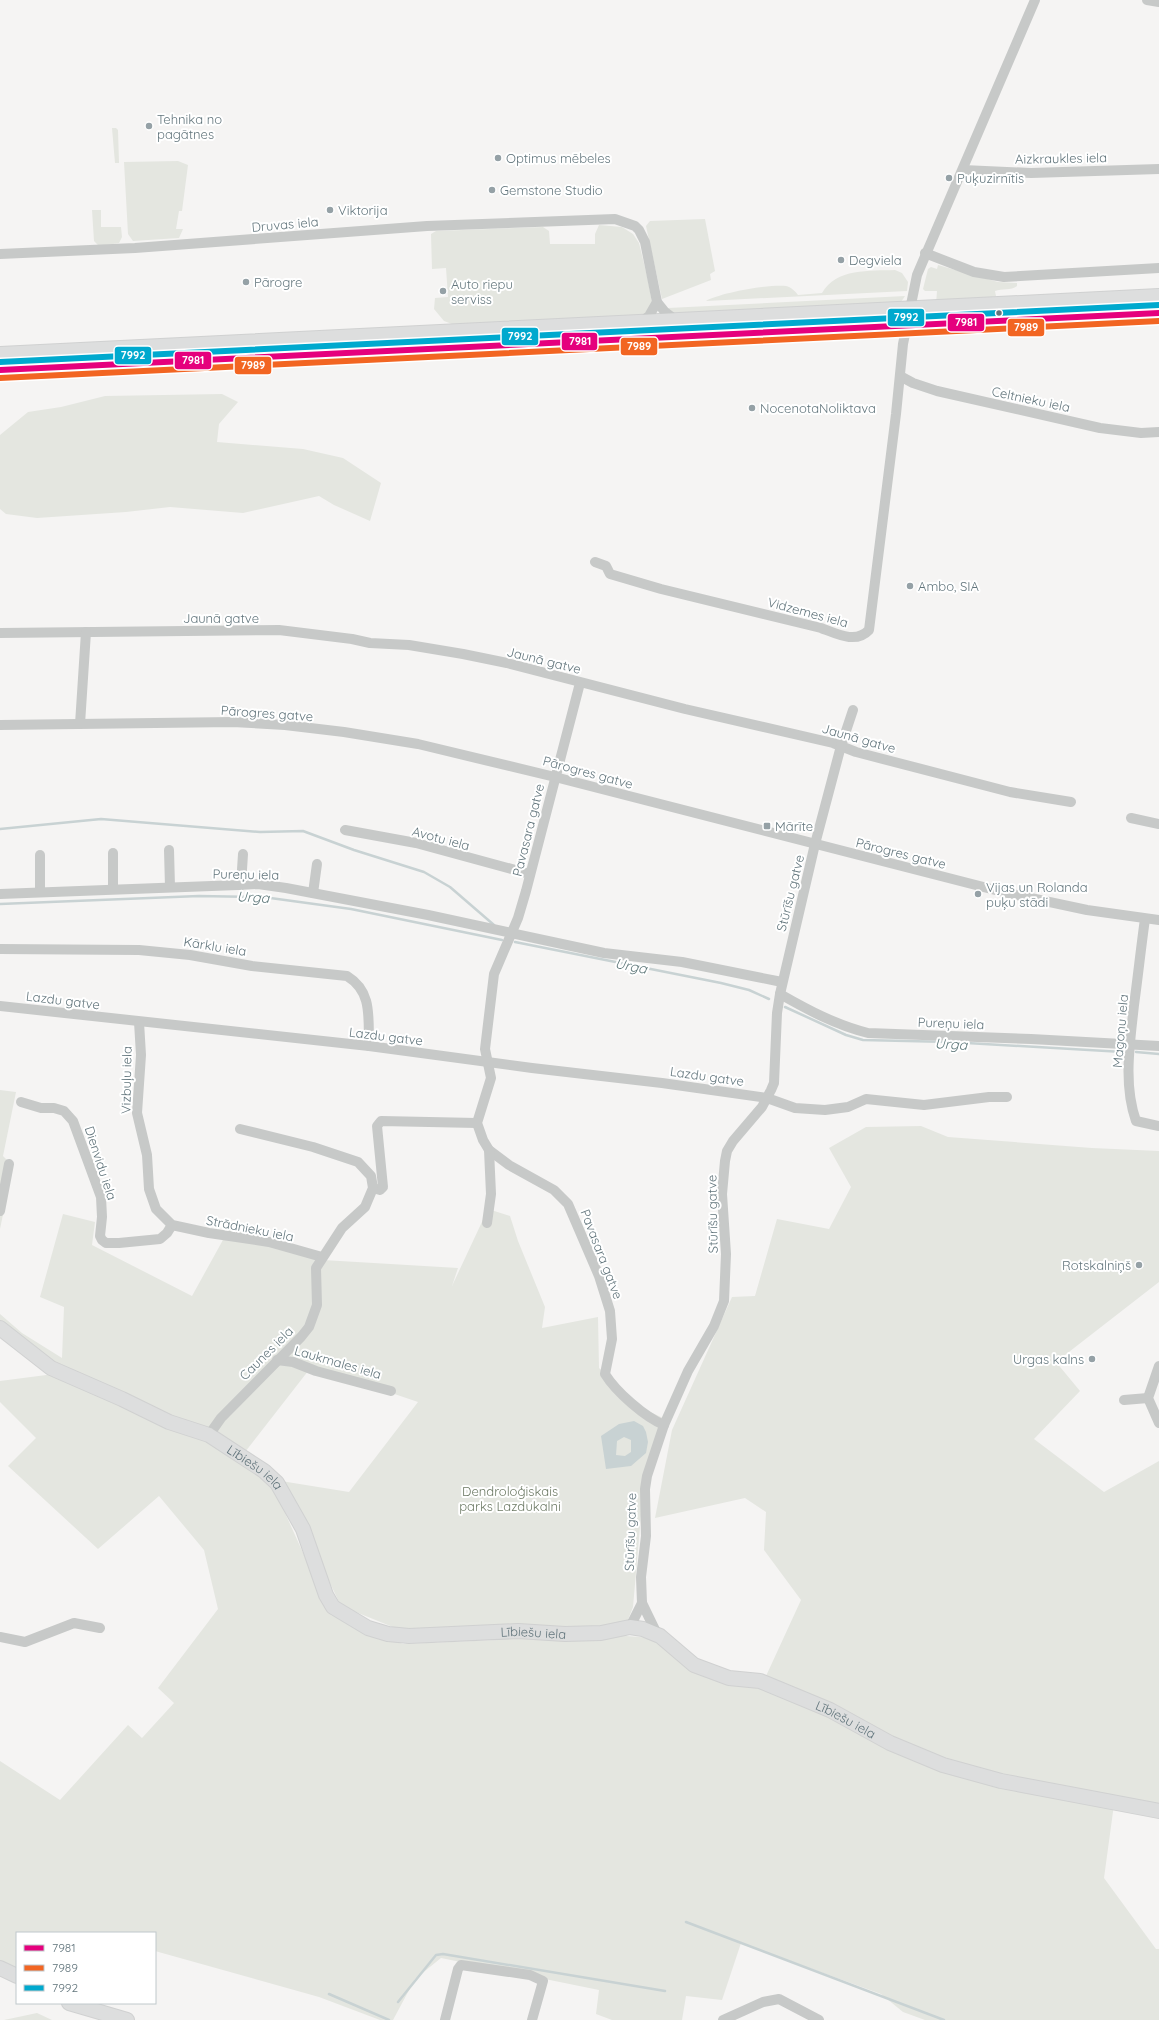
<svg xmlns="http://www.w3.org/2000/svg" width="1159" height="2020" viewBox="0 0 1159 2020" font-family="Quicksand,sans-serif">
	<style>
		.green { fill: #e4e6e0; fill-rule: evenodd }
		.water { fill: #c8d2d3; fill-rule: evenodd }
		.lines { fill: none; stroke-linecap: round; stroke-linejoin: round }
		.stream { stroke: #c8d2d3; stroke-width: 2.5 }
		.secondary-casing { stroke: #d0d1d1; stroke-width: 16 }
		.highway-casing { stroke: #d0d1d1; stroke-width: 20 }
		.street { stroke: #c7c9c8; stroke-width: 10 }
		.secondary { stroke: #dddede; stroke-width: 14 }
		.highway { stroke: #dddede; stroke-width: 18 }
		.bus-1-casing { stroke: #fff; stroke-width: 9 }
		.bus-2-casing { stroke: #fff; stroke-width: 9 }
		.bus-3-casing { stroke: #fff; stroke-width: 9 }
		.bus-1 { stroke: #e5007d; stroke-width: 6 }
		.bus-2 { stroke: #f26522; stroke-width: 6 }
		.bus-3 { stroke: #00a9ce; stroke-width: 6 }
		.poi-dot { fill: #95a1a6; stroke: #fff; stroke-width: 1.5 }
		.bus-dot { fill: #62757c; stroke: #fff; stroke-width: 1.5 }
		.labels { text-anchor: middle; stroke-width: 4; stroke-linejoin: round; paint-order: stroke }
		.poi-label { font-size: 13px; fill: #62757c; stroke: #fff; text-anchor: start }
		.street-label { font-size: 13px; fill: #62757c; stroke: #fff }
		.park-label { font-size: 13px; fill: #6c7964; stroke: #fff }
		.water-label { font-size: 14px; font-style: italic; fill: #5c7678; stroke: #fff }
		.line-badge { stroke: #fff; stroke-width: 1.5 }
		.badge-label { font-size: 11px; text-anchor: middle; font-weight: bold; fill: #fff }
	</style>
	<rect width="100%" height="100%" fill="#f5f4f3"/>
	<g class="green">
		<polygon points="112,128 116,128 118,130 119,163 115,163"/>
		<polygon points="178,161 188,165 182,211 179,211 176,229 183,229 179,238 133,241 128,234 124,162"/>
		<polygon points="92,210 101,210 101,227 121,227 122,237 119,243 99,246 94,241"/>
		<polygon points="705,219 715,271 710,274 711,280 662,299 646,226 650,221"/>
		<polygon points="599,225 622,227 633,234 639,243 648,280 652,303 644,315 635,320 452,324 444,321 434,309 435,298 448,297 446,268 432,269 431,234 436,231 543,227 549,231 550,244 595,244 595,234"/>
		<path d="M938,265L998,282L1017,283V286C1011,291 1002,288 995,291L996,296L978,300L936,304L937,291H925L923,289L928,269L931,267L937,269Z"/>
		<path d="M895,270L902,273L908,282L907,291L706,301C720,293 769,284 786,286C791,287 795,291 798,295L822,293C836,268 870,271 895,270Z"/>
		<polygon points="905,296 901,302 674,314 668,310 668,308"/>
		<polygon points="222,394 238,402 219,424 217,442 303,449 343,458 381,483 370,521 334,505 319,496 243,513 170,507 126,512 37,518 6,514 0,509 0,435 28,412 61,407 105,396"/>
		<polygon points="0,1090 16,1092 3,1156 13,1166 0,1229"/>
		<path d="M921,1126L948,1137L1092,1148L1159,1151V1282L1056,1362L1080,1391L1034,1439L1104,1492L1159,1461V1806L1115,1797L1104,1878L1156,1949H1159V2020H925L903,2012L881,1994L741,1943L722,2000L686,1996L682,2020H612L596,2014L599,1990L441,1958L415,1979L393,2020H380L319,1997L155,1951V1933H17V1970L0,1962V1761L60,1800L128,1725L142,1738L174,1703L158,1688L218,1609L204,1550L159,1496L98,1549L8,1466L36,1438L0,1402V1381L54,1374L0,1324V1314L22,1333L62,1358L64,1307L40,1297L63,1214L95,1222L92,1245L192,1296L229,1229L271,1238L323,1260L458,1268L452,1286L488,1209L510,1216L518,1241L545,1307L542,1328L598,1317L599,1368L644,1409L663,1418L644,1481L633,1607L626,1625L500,1631L510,1639L614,1635L652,1638L691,1669L760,1689L801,1600L764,1550L766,1512L745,1498L655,1518L672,1430L732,1297L755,1296L777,1219L829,1229L851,1187L829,1148L866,1127ZM312,1366L418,1402L349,1492L281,1481L341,1606L410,1634L488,1631L498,1640L403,1644L331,1615L272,1484L245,1452Z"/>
		<polygon points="37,2013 52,2020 4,2020"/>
	</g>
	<path class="water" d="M634,1421L643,1426L646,1432L648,1442L646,1453L631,1466L606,1469L601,1436L619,1424ZM624,1437L631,1440V1452L625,1456L616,1455L617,1441Z"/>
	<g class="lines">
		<g class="stream">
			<polyline points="0,829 101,819 260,832 303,831 354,850 424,872 450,887 494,925"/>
			<polyline points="0,904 199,896 263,897 351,909 502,940"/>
			<polyline points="515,942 721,983 749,990 769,999"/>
			<polyline points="785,1007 846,1035 863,1040 950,1042 1123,1052"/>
			<polyline points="1136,1052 1159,1054"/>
			<polyline points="686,1922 944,2020"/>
			<polyline points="329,1994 389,2020"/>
			<polyline points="398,2002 436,1955 443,1954 665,1991"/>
		</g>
		<defs>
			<g id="secondary">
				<path id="s1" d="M0,1328L51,1368L122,1399L169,1422L209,1435L264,1471L277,1483L303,1529L326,1595L333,1607L368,1628L388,1634L409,1636L518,1631L565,1634L601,1633L630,1627L643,1629L660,1636L694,1665L729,1678L760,1681L830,1710L890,1743L943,1765L1001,1781L1159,1811"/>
				<polyline points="0,1968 17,1976"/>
				<polyline points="69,2003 127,2020"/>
			</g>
			<g id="highway">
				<polyline points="0,356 1159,298"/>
				<polyline points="0,370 1159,313"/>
			</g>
		</defs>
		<use href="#secondary" class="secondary-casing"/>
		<use href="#highway" class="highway-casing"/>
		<g class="street">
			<polyline points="1147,0 1159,2"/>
			<polyline points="963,170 1031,173 1159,169"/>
			<polyline points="925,253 974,272 1004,277 1159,268"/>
			<polyline points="0,254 135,248 427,226 615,219 635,226 639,230 645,242 657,302 665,312 677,321"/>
			<polyline points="640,323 649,316 657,302"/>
			<polyline points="900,376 913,383 937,391 1100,428 1141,433 1159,432"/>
			<path d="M595,562L606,566L610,574L661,589L821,628C837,634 856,644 869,630L896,414L903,344L917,275L1035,0"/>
			<polyline points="0,633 279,630 352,639 370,643 409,645 463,654 507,663 685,709 833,743 856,752 1010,792 1071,802"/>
			<path d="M580,683L526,891L518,918L494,974L485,1049L491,1078L477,1123L483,1140L489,1150L509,1165L554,1190L568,1204L599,1276L610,1311L612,1339L605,1374C616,1392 645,1417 664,1425"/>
			<polyline points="80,724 86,632"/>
			<polyline points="0,725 233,722 285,725 344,732 418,744 555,777 1003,892 1087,910 1159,920"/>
			<polyline points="1131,818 1159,824"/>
			<polyline points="345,830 416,843 530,874"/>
			<polyline points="169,850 170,887"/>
			<polyline points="113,853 113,889"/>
			<polyline points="40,855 40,892"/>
			<polyline points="241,885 243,854"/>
			<polyline points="313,893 317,864"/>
			<polyline points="0,894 238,885 258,884 286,888 428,915 604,953 682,962 782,982"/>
			<path d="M1145,919C1141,947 1138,976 1134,1005C1130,1043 1123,1084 1136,1121L1159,1126"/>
			<path d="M0,949L139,950L190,955L252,966L347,976C373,992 368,1018 369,1046"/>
			<path d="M780,994C808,1010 836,1025 868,1033L1031,1039L1159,1046"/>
			<polyline points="0,1006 369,1046 532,1068 662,1083 767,1098 795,1108 825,1110 848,1107 866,1099 924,1105 989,1097 1007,1097"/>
			<polyline points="139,1022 141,1055 137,1113 147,1155 149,1189 156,1209 172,1225 209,1233 269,1242 322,1257"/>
			<polyline points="21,1102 41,1108 54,1108 64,1111 73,1121 101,1197 102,1217 100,1236 102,1240 106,1243 119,1243 160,1239 167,1233 172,1225"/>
			<polyline points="373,1188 380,1190 383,1187 377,1126 381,1121 477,1123"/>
			<polyline points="0,1211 9,1164"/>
			<polyline points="487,1223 491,1194 489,1150"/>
			<polyline points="277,1360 293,1362 316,1371 391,1391"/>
			<polyline points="1159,1366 1148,1398 1159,1423"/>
			<polyline points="1124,1400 1148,1398"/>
			<polyline points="209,1435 221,1418 301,1337 309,1327 317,1305 316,1268 342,1228 365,1207 373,1188 371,1176 358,1162 313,1147 240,1129"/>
			<polyline points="642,1603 657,1634"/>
			<polyline points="630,1627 642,1603 641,1577 646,1536 645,1489 647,1476 664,1425 688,1371 714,1326 724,1301 726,1254 722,1194 725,1161 727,1151 733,1141 762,1107 771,1090 774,1083 777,1013 780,994 815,844 841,746 853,710"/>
			<polyline points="0,1637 25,1642 74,1623 100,1628"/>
			<polyline points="445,2020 458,1969 461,1965 530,1975 543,1981 532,2020"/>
			<polyline points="723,2020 763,2002 779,1999 819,2020"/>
		</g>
		<use href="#secondary" class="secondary"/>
		<use href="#highway" class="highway"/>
		<defs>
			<polyline id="bus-1" points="0,370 1159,313"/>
			<polyline id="bus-2" points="0,378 1159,321"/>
			<polyline id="bus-3" points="0,362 1159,305"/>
		</defs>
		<use href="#bus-1" class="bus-1-casing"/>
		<use href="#bus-2" class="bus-2-casing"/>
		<use href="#bus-3" class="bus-3-casing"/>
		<use href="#bus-1" class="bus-1"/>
		<use href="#bus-2" class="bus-2"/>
		<use href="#bus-3" class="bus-3"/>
	</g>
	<g class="poi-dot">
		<circle cx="149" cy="126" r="4"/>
		<circle cx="498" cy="158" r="4"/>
		<circle cx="949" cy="178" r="4"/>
		<circle cx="492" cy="190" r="4"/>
		<circle cx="330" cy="210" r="4"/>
		<circle cx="841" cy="260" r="4"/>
		<circle cx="246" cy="282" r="4"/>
		<circle cx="443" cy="291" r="4"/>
		<circle cx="752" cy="408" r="4"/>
		<circle cx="910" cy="586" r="4"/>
		<rect x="763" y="822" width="8" height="8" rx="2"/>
		<circle cx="978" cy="894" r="4"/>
		<circle cx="1139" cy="1265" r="4"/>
		<circle cx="1092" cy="1359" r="4"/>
	</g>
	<circle class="bus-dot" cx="999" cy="313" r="3.5"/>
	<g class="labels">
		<g class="poi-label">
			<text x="157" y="124">Tehnika no<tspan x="157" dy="15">pagātnes</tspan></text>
			<text x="506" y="163">Optimus mēbeles</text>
			<text x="957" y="183">Puķuzirnītis</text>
			<text x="500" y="195">Gemstone Studio</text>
			<text x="338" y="215">Viktorija</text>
			<text x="849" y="265">Degviela</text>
			<text x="254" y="287">Pārogre</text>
			<text x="451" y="289">Auto riepu<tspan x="451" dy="15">serviss</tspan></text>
			<text x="760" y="413">NocenotaNoliktava</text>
			<text x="918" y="591">Ambo, SIA</text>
			<text x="775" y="831">Mārīte</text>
			<text x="986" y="892">Vijas un Rolanda<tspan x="986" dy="15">puķu stādi</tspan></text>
			<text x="1131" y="1270" text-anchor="end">Rotskalniņš</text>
			<text x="1084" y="1364" text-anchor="end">Urgas kalns</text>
		</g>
		<g class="street-label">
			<text transform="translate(1061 158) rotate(-1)" y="5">Aizkraukles iela</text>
			<text transform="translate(285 224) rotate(-5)" y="5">Druvas iela</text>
			<text transform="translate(1031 399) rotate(12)" y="5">Celtnieku iela</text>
			<text transform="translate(808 612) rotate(15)" y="5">Vidzemes iela</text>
			<text x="221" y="623">Jaunā gatve</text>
			<text transform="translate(544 660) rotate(14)" y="5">Jaunā gatve</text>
			<text transform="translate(267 713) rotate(4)" y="5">Pārogres gatve</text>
			<text transform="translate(859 738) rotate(16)" y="5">Jaunā gatve</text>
			<text transform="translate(588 772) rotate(15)" y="5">Pārogres gatve</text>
			<text transform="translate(528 830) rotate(-76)" y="5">Pavasara gatve</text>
			<text transform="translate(441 838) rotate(15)" y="5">Avotu iela</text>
			<text transform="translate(901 853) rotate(14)" y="5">Pārogres gatve</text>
			<text transform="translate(246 874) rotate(1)" y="5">Pureņu iela</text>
			<text transform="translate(790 893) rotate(-76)" y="5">Stūrīšu gatve</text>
			<text transform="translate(215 946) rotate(9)" y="5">Kārklu iela</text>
			<text transform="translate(63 1000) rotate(7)" y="5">Lazdu gatve</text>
			<text transform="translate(951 1023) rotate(2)" y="5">Pureņu iela</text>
			<text transform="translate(1120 1031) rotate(-85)" y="5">Magoņu iela</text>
			<text transform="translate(386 1036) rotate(7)" y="5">Lazdu gatve</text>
			<text transform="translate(707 1076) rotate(8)" y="5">Lazdu gatve</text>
			<text transform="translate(126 1080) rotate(-89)" y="5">Vizbuļu iela</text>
			<text transform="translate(101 1163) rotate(72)" y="5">Dienvidu iela</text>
			<text transform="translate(712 1214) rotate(-91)" y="5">Stūrīšu gatve</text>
			<text transform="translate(250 1228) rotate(11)" y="5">Strādnieku iela</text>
			<text transform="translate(602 1254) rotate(69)" y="5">Pavasara gatve</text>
			<text transform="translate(266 1353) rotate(-45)" y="5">Caunes iela</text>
			<text transform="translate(338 1362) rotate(16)" y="5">Laukmales iela</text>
			<text dy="5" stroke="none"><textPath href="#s1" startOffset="293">Lībiešu iela</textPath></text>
			<text transform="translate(630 1532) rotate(-88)" y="5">Stūrīšu gatve</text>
			<text dy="5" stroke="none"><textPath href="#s1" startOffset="664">Lībiešu iela</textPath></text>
			<text dy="5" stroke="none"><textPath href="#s1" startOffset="1000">Lībiešu iela</textPath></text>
		</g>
		<g class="park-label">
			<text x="510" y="1496">Dendroloģiskais<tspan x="510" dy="15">parks Lazdukalni</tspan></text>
		</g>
		<g class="water-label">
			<text transform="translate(253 897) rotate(3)" y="5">Urga</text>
			<text transform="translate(631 966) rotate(11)" y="5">Urga</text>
			<text transform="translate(951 1044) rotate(3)" y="5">Urga</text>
		</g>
	</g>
	<g class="line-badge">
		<rect x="887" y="308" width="38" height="19" rx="4" fill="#00a9ce"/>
		<rect x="947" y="313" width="38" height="19" rx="4" fill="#e5007d"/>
		<rect x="1007" y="318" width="38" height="19" rx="4" fill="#f26522"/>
		<rect x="501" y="327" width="38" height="19" rx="4" fill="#00a9ce"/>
		<rect x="561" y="332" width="37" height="19" rx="4" fill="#e5007d"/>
		<rect x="620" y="337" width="38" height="19" rx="4" fill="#f26522"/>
		<rect x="114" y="346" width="38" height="19" rx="4" fill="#00a9ce"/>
		<rect x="174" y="351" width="38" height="19" rx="4" fill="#e5007d"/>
		<rect x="234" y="356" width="38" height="19" rx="4" fill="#f26522"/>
	</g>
	<g class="badge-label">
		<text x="906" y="321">7992</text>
		<text x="966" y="326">7981</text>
		<text x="1026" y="331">7989</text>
		<text x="520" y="340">7992</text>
		<text x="580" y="345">7981</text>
		<text x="639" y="350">7989</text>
		<text x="133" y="359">7992</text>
		<text x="193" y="364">7981</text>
		<text x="253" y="369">7989</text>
	</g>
	<rect x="16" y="1932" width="140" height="72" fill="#ffffff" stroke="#c0c8cb"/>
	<rect x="24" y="1945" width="20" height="6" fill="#e5007d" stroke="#c0c8cb"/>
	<text x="52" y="1952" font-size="12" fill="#62757c">7981</text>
	<rect x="24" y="1965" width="20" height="6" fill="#f26522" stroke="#c0c8cb"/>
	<text x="52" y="1972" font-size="12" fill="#62757c">7989</text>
	<rect x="24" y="1985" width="20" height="6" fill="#00a9ce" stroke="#c0c8cb"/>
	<text x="52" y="1992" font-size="12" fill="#62757c">7992</text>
</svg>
